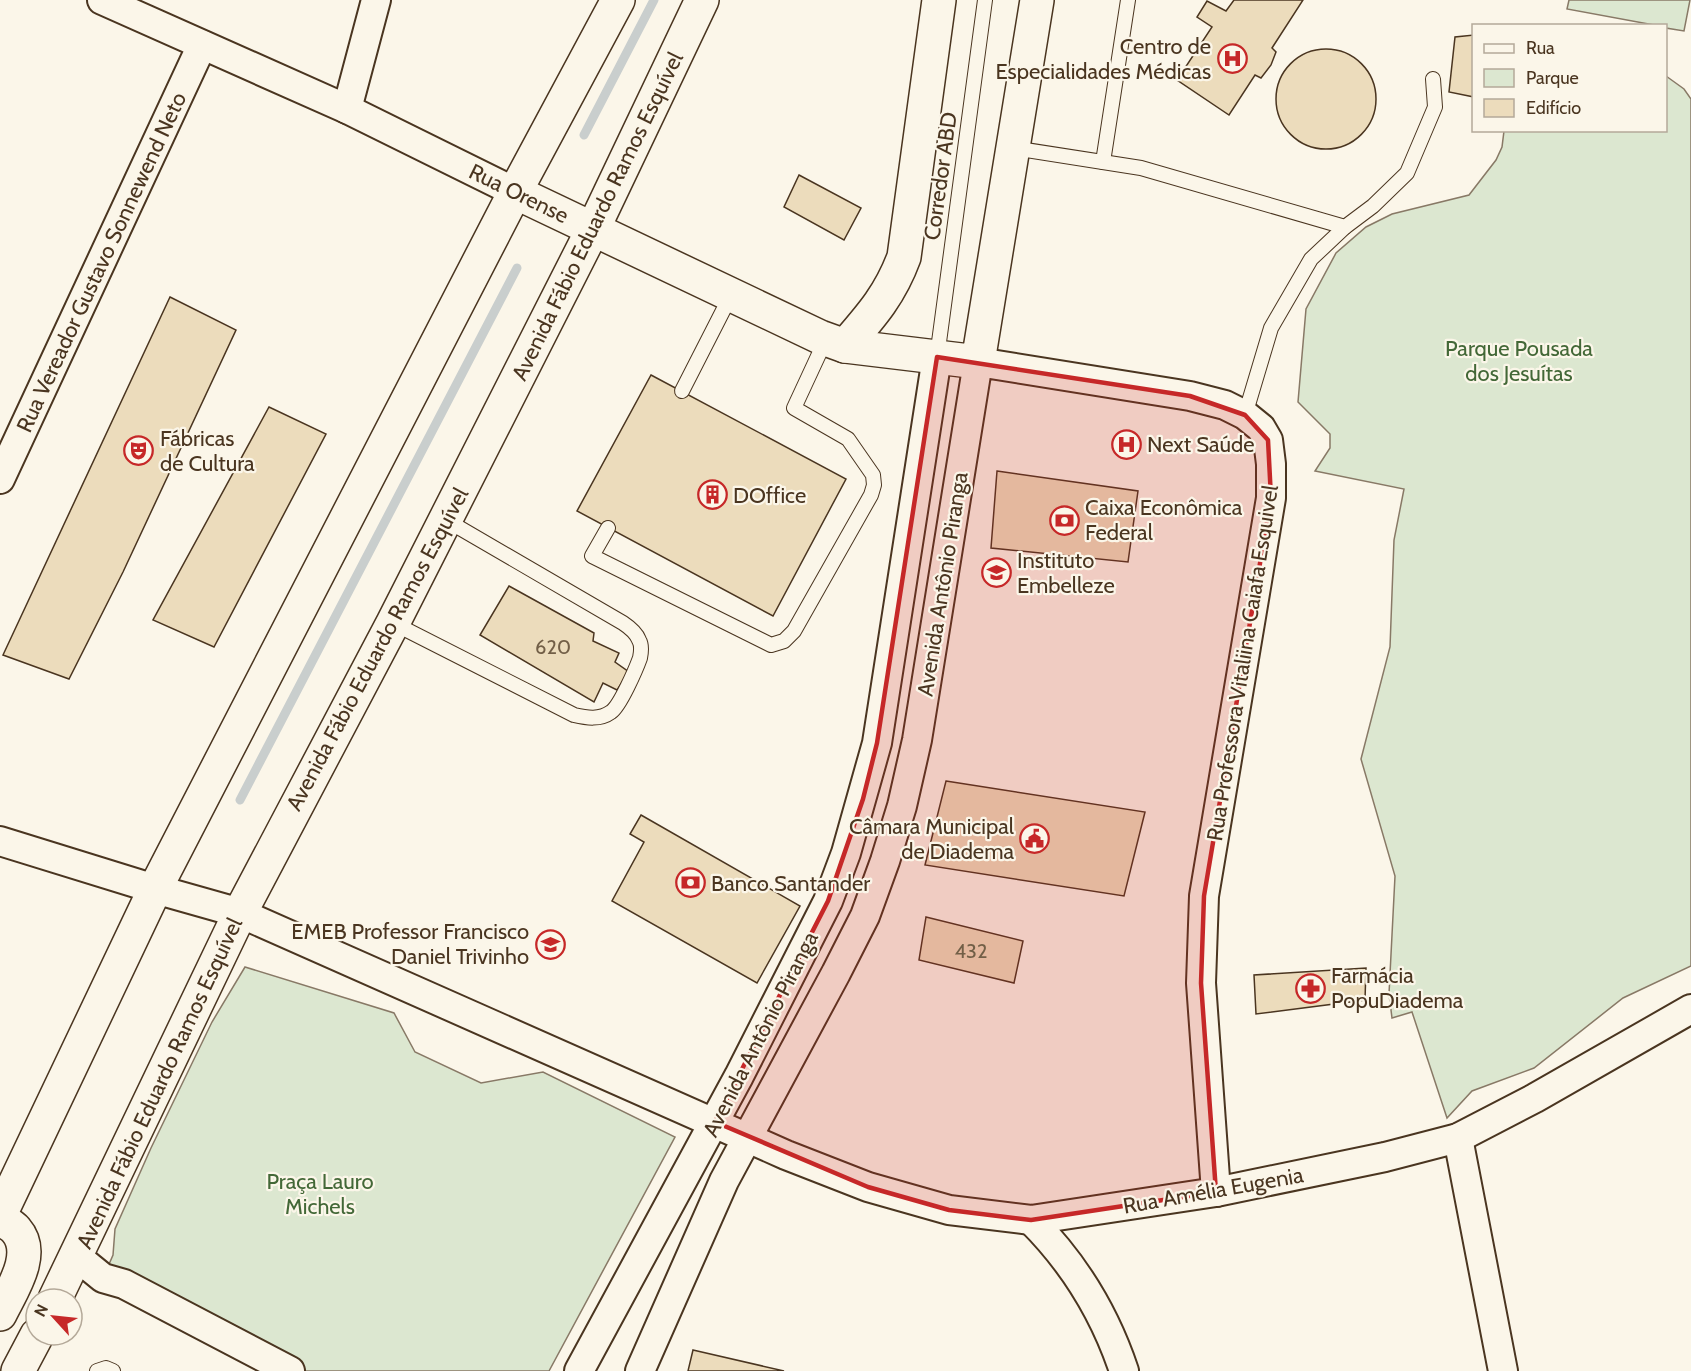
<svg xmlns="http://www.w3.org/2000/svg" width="1691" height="1371" viewBox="0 0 1691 1371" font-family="Cabin,sans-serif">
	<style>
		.green { fill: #dce7d0; stroke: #887966; stroke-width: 1.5 }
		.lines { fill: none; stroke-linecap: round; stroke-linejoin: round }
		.stream { stroke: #c9cecd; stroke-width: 9 }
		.building { fill: #ecdcbc; stroke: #4a3520; stroke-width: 1.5 }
		.lane-casing { stroke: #4a3520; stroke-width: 16 }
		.street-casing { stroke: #4a3520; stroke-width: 32 }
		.secondary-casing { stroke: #4a3520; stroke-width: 36 }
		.primary-casing { stroke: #4a3520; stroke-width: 36 }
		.lane { stroke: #fbf6e9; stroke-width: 14 }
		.street { stroke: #fbf6e9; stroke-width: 28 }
		.secondary { stroke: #fbf6e9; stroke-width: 33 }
		.primary { stroke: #fbf6e9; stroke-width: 33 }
		.marked { fill: #c62828; fill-opacity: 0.2; stroke: #c62828; stroke-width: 4.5; stroke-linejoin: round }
		.labels { text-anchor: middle; stroke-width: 4.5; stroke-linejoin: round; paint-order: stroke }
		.number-label { font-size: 20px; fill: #725f47 }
		.poi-label { font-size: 22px; fill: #4a3520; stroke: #fbf6e9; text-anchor: start }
		.street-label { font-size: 22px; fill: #4a3520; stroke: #fbf6e9 }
		.park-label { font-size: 22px; fill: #436837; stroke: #fbf6e9 }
	</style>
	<rect width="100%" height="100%" fill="#fbf6e9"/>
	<g class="green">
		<polygon points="1569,0 1690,0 1684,31 1666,28 1666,26 1654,25 1567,9"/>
		<polygon points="1666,76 1684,89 1691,99 1691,966 1623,998 1534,1068 1472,1091 1447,1118 1412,1012 1392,1018 1389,994 1395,876 1361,759 1390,647 1394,540 1404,489 1315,471 1330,448 1330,434 1298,402 1306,309 1336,253 1366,227 1392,214 1469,195 1496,160 1502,147 1504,131 1666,130"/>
		<polygon points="245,967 394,1013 415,1052 481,1083 543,1072 675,1137 549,1371 294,1371 103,1278 113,1255 115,1229 151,1148 212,1022"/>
	</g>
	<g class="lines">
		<g class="stream">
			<polyline points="584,135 654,0"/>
			<polyline points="240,800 517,268"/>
		</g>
	</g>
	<g class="building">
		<polygon points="1234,0 1303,0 1272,48 1276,52 1271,65 1261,78 1255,75 1229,115 1177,80 1212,27 1197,17 1207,1 1226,11"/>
		<polygon points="1474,35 1474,97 1449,92 1455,37"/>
		<circle cx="1326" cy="99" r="50"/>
		<polygon points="799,175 861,208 844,240 784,207"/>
		<polygon points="170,297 236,330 123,572 69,679 3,655"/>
		<polygon points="651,375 846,479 773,616 577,511"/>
		<polygon points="269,407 326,434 214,647 153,620"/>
		<polygon points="997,471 1138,491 1128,562 991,548"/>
		<polygon points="509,586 594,633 593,641 619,653 615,662 629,672 617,690 603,683 594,702 480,635"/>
		<polygon points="946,781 1145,812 1124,896 925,865"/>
		<polygon points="641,815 800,906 757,983 612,901 644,842 630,834"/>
		<polygon points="926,917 1023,941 1014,983 919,960"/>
		<polygon points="1366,968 1365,1000 1256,1014 1254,975"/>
		<polygon points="693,1350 784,1371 688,1371"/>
	</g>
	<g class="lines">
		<defs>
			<g id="lane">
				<polyline points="1013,148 1141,168 1345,227 1373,206 1407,173 1435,107 1433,79"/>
				<polyline points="1103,162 1128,0"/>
				<polyline points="937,357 985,0"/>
				<polyline points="682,391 731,295"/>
				<polyline points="1245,415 1271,328 1311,259 1345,227"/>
				<polyline points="608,528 592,556 771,645 784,641 794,631 871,495 874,485 873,475 848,439 794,408 826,339"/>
				<path d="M393,623L574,715C587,718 600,720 611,712C620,706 636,669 640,658C641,653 642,645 639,640C636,632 629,627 623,623L446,520"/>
				<polyline points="97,1371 106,1368 113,1371"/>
			</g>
			<g id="street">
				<polyline points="102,0 347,109 515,192"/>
				<polyline points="347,109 376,0"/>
				<polyline points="0,479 202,45"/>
				<polyline points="0,841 155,889 240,913 786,1155 868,1187 949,1210 1031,1220 1216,1192 1385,1157 1458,1138 1535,1098 1691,1009"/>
				<polyline points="1458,1138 1503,1371"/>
				<path d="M1031,1220C1074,1263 1105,1314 1124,1371"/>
				<polyline points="76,1256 103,1278 124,1284 290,1371"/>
				<polyline points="579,1371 739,1076 828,901 846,853 877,743 937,357"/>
				<polyline points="640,1371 724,1181 836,973 865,916 885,861 902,806 917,740 978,362 1190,396 1225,405 1245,415 1261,428 1268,440 1271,464 1271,498 1204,896 1201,983 1216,1192"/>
			</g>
			<g id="secondary">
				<polyline points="515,192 820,337 845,346 978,362 1037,0"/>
				<path d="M845,346C871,316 890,295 904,257L939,0"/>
			</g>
			<g id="primary">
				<polyline points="0,1215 155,889 515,192 618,0"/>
				<path d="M0,1219C5,1222 12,1225 16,1230C37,1254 11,1291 0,1314"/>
				<polyline points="55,1299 240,913 393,623 593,229 702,0"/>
				<polyline points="18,1371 37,1335"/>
			</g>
		</defs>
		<use href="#lane" class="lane-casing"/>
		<use href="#street" class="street-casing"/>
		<use href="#secondary" class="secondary-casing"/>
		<use href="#primary" class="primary-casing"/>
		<use href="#lane" class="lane"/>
		<use href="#street" class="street"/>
		<use href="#secondary" class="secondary"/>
		<use href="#primary" class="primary"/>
	</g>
	<path class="marked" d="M937,357L1190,396L1245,415L1268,440L1271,498L1204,896L1201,983L1216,1192L1031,1220L949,1210L868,1187L715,1122L828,901L863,799L877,743Z"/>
	<defs>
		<symbol id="hospital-ring" viewBox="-11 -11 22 22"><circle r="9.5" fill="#fbf6e9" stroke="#c62828" stroke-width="1.5"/><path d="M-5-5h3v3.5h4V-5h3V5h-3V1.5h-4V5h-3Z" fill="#c62828"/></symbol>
		<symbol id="theatre-ring" viewBox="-11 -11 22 22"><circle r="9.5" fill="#fbf6e9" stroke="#c62828" stroke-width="1.5"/><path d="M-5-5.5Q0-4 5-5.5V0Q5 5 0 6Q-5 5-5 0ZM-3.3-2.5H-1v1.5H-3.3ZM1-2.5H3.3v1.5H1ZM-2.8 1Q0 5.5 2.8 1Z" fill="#c62828"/></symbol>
		<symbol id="building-ring" viewBox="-11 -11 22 22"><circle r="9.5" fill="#fbf6e9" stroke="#c62828" stroke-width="1.5"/><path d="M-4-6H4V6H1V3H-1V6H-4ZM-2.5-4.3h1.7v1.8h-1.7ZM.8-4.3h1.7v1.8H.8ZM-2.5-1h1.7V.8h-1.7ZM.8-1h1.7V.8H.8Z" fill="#c62828"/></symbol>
		<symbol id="bank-ring" viewBox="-11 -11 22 22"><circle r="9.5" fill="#fbf6e9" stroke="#c62828" stroke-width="1.5"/><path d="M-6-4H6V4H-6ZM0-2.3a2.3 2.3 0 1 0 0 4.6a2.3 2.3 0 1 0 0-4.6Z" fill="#c62828"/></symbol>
		<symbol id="school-ring" viewBox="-11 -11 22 22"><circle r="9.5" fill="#fbf6e9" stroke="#c62828" stroke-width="1.5"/><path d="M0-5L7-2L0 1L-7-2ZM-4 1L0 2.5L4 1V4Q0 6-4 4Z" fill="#c62828"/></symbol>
		<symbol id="civic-ring" viewBox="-11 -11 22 22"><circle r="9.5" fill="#fbf6e9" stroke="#c62828" stroke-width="1.5"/><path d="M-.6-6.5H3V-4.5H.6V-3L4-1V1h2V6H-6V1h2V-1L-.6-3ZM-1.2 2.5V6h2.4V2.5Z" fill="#c62828"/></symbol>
		<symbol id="pharmacy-ring" viewBox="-11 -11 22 22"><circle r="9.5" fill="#fbf6e9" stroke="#c62828" stroke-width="1.5"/><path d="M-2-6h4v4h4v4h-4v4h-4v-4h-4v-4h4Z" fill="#c62828"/></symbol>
	</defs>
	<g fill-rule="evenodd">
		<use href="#hospital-ring" x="1216" y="42" width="33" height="33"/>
		<use href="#hospital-ring" x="1110" y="428" width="33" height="33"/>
		<use href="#theatre-ring" x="122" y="434" width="33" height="33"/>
		<use href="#building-ring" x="696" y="478" width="33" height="33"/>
		<use href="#bank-ring" x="1048" y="504" width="33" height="33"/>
		<use href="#school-ring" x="980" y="556" width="33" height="33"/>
		<use href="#civic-ring" x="1018" y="822" width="33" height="33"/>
		<use href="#bank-ring" x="674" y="866" width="33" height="33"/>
		<use href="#school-ring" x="534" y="928" width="33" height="33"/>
		<use href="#pharmacy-ring" x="1294" y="972" width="33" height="33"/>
	</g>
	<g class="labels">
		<g class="number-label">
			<text x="553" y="654">620</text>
			<text x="971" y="958">432</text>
		</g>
		<g class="poi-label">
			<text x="1211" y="54" text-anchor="end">Centro de<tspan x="1211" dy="25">Especialidades Médicas</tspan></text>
			<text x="160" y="446">Fábricas<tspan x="160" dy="25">de Cultura</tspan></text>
			<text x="1147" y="452">Next Saúde</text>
			<text x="733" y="503">DOffice</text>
			<text x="1085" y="515">Caixa Econômica<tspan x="1085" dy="25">Federal</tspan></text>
			<text x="1017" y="568">Instituto<tspan x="1017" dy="25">Embelleze</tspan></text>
			<text x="1014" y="834" text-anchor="end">Câmara Municipal<tspan x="1014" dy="25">de Diadema</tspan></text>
			<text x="711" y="891">Banco Santander</text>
			<text x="529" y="939" text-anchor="end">EMEB Professor Francisco<tspan x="529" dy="25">Daniel Trivinho</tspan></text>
			<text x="1331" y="983">Farmácia<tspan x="1331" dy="25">PopuDiadema</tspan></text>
		</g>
		<g class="street-label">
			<text transform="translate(940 176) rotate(-82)" y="8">Corredor ABD</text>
			<text transform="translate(519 193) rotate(26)" y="8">Rua Orense</text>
			<text transform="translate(597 216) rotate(-64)" y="8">Avenida Fábio Eduardo Ramos Esquível</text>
			<text transform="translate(101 262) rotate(-65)" y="8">Rua Vereador Gustavo Sonnewend Neto</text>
			<text transform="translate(942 584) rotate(-81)" y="8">Avenida Antônio Piranga</text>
			<text transform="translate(377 649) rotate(-62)" y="8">Avenida Fábio Eduardo Ramos Esquível</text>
			<text transform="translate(1242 663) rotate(-81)" y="8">Rua Professora Vitaliina Caiafa Esquivel</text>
			<text transform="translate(760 1034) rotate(-63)" y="8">Avenida Antônio Piranga</text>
			<text transform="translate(159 1083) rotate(-65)" y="8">Avenida Fábio Eduardo Ramos Esquível</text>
			<text transform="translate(1213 1190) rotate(-10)" y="8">Rua Amélia Eugenia</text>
		</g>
		<g class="park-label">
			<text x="1519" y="356">Parque Pousada<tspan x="1519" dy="25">dos Jesuítas</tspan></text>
			<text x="320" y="1189">Praça Lauro<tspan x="320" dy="25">Michels</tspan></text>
		</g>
	</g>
	<rect x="1472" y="24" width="195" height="108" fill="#fbf6e9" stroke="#b4a999" stroke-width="1.5"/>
	<rect x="1484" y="44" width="30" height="9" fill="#fbf6e9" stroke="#b4a999" stroke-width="1.5"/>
	<text x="1526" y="54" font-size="18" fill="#4a3520">Rua</text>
	<rect x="1484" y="69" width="30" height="18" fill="#dce7d0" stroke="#b4a999" stroke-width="1.5"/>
	<text x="1526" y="84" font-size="18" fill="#4a3520">Parque</text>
	<rect x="1484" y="99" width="30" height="18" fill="#ecdcbc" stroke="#b4a999" stroke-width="1.5"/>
	<text x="1526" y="114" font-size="18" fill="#4a3520">Edifício</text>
	<g transform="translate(54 1317) rotate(297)"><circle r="28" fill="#fbf6e9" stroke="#b4a999" stroke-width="1.5"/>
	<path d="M0-4.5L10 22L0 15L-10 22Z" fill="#c62828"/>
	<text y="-9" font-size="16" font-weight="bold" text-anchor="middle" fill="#4a3520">N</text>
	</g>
</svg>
